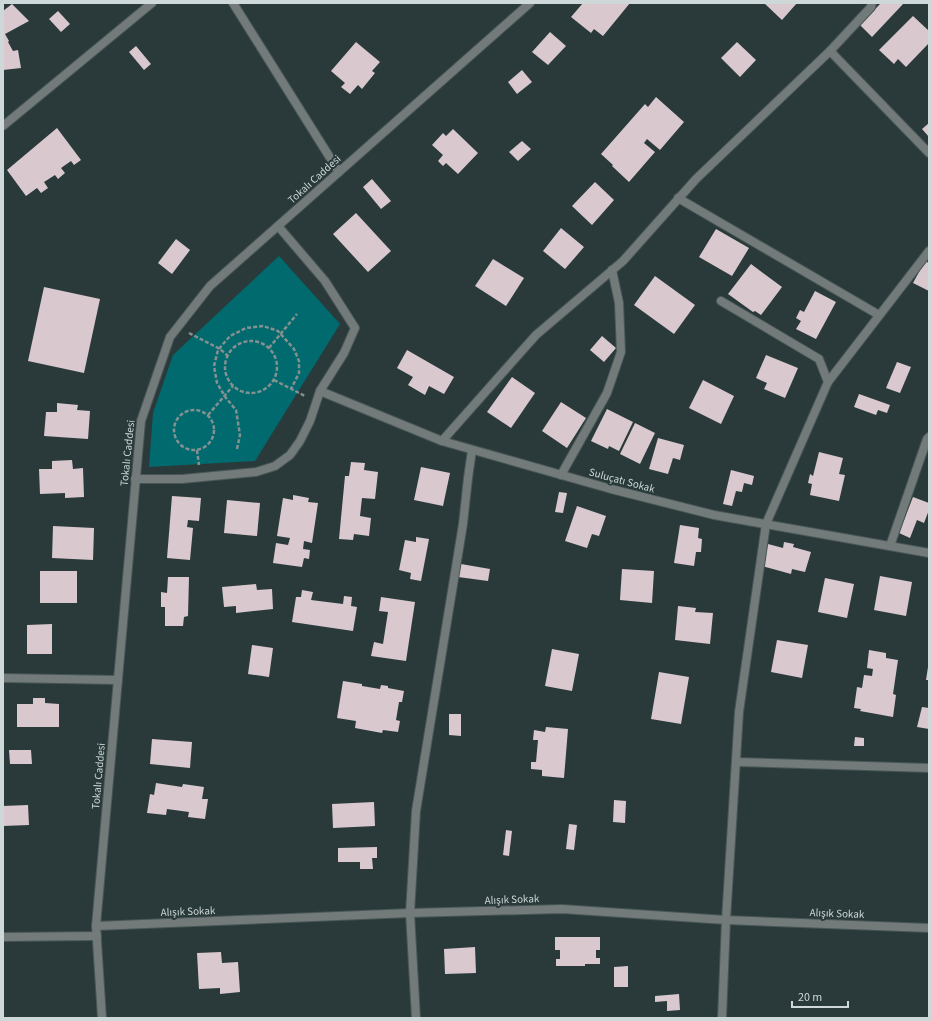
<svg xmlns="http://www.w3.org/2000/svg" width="932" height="1021" viewBox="0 0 932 1021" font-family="'Source Sans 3',sans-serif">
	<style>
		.green { fill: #006a6e }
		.building { fill: #d9c9cf }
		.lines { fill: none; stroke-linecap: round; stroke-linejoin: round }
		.minor-casing { stroke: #485656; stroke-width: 10 }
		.tertiary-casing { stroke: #485656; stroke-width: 10 }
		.path { stroke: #849191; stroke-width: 2.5; stroke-dasharray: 4 2; stroke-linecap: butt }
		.minor { stroke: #737a7a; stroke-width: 8 }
		.tertiary { stroke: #737a7a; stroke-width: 8 }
		.labels { text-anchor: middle; stroke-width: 4; stroke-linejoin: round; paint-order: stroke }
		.street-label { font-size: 11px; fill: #cfd8d8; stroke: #2a3a3a }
	</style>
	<rect width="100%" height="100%" fill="#2a3a3a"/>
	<polygon class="green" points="279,256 340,324 255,461 149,467 153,413 173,355"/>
	<g class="building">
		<polygon points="583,3 630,3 603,36 594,29 591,33 571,17"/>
		<polygon points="764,3 797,3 782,20"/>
		<polygon points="881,3 904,3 872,37 860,25"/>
		<polygon points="12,4 29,21 5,34 9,41 8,42 13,51 18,50 21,68 3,70 3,11"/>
		<polygon points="58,11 70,24 61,32 49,19"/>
		<polygon points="913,16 929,31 929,43 906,67 898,59 894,64 879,50"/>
		<polygon points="550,32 566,46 548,65 532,52"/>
		<polygon points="356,42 380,62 372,71 375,73 362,89 358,85 350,94 341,87 345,83 331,71"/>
		<polygon points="737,42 756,60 740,77 721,58"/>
		<polygon points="136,46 151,64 144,70 129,52"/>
		<polygon points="522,70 532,82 517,94 508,82"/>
		<polygon points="656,97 684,122 660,150 647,139 644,143 655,152 629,182 612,166 613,165 601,154 645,104 648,107"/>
		<polygon points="929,123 929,137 922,129"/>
		<polygon points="57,128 81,160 74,165 71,161 61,168 65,173 58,179 55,175 44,182 48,188 41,193 37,188 26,196 7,170"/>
		<polygon points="453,129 478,153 458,174 446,163 443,166 438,161 443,155 432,145 443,133 446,136"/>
		<polygon points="522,141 531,149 518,161 509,152"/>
		<polygon points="372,179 391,201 381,209 363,187"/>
		<polygon points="595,182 614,200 592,225 572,206"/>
		<polygon points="356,213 391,251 368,272 333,234"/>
		<polygon points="561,228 584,247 565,269 543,251"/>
		<polygon points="716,229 749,248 732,276 699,257"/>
		<polygon points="176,239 190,250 172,274 158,263"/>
		<polygon points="493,259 524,278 506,306 475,286"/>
		<polygon points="925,261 929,263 929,291 913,283"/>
		<polygon points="751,264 782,287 761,315 755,311 753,312 728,294"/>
		<polygon points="655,276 695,305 674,334 634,305"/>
		<polygon points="44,287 100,299 84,373 28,361"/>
		<polygon points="815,291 836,302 816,339 796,329 801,321 796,318 800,310 804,312"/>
		<polygon points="602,336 616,348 604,362 590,350"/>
		<polygon points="407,350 454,377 444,394 429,386 425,395 408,385 413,377 397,368"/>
		<polygon points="766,355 798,368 785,398 764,389 767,383 756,378"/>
		<polygon points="897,362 911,367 900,393 886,388"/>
		<polygon points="512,377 535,393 511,428 487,412"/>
		<polygon points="703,380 734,396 721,424 689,408"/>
		<polygon points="859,394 890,405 887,413 878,410 876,415 854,407"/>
		<polygon points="561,402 586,418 567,448 542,431"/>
		<polygon points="57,403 78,405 77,410 90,411 88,439 44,436 46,412 57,412"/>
		<polygon points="607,409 633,422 619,451 609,446 608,449 591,441"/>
		<polygon points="635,423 655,433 640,464 620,454"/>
		<polygon points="658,438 684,445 680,460 673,458 668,474 649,469"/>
		<polygon points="819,452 843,458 839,474 845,475 839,501 810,495 812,484 808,483 810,474 813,476"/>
		<polygon points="72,460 73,469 83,468 84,497 65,498 65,493 40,494 39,469 52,469 52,461"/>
		<polygon points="351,462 365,463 364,470 378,472 375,499 362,498 360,516 371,518 369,536 354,534 353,540 339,539 345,476 349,476"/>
		<polygon points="421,467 450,473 443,506 414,500"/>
		<polygon points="731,470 754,476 752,485 744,483 742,492 736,491 732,506 723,504"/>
		<polygon points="559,492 567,493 563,513 555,512"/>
		<polygon points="293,495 309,498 308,502 318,503 312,543 304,541 303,549 310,550 309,559 304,558 302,567 273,563 276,543 288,545 290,538 277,536 283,498 293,500"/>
		<polygon points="172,496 201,498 199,521 188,520 187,527 193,528 190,560 167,558"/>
		<polygon points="913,497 929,503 929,510 924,523 917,520 910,538 899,533"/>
		<polygon points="227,500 260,503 257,536 224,533"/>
		<polygon points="577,506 606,516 599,536 592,534 587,548 565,541"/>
		<polygon points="680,525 699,528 698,538 702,539 701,552 696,552 694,566 674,563"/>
		<polygon points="53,526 94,528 93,560 52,558"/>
		<polygon points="416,537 429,539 421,581 410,579 411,573 399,570 405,540 416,542"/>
		<polygon points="784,542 794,544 793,547 811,552 805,572 792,569 791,574 762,566 768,544 783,548"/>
		<polygon points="461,564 490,569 488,581 458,577"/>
		<polygon points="622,569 654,571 652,603 620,600"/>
		<rect x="40" y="571" width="37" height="32"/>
		<polygon points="880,576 912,582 906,616 874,610"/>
		<polygon points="168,577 189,577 188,616 184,617 183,626 165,626 165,607 161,607 161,592 167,593"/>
		<polygon points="825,578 854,584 847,618 818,612"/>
		<polygon points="256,584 257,590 272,589 273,609 236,613 236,606 224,607 222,587"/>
		<polygon points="302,590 313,592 311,600 343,604 344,596 352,597 351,606 357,607 353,631 292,622 296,597 301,597"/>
		<polygon points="381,597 415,602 406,661 371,656 374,642 383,644 388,612 379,611"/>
		<polygon points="678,606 696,608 695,612 713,613 710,644 675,640"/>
		<polygon points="52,624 52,654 27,654 27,625"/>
		<polygon points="777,640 808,645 802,678 771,672"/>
		<polygon points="252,645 273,648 269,677 248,674"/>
		<polygon points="552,649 579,654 572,691 545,686"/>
		<polygon points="869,650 886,653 886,658 898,660 893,694 896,695 893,717 860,711 861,709 854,708 857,687 862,688 864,675 872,676 873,669 867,668"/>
		<polygon points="928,667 929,667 929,680 926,680"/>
		<polygon points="659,672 689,677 681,724 651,719"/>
		<polygon points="343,681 362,684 362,686 380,689 381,685 388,686 388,688 404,691 402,702 399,702 396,720 400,721 398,732 383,730 382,733 355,728 356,721 337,718"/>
		<polygon points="33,698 45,698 45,703 59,704 59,727 17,727 17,704 33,704"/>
		<polygon points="922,707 929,708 929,729 917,727"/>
		<polygon points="449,714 461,714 461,736 449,735"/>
		<polygon points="546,727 568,729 564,778 542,776 542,770 531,769 531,762 536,762 538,740 533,740 534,730 545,732"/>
		<polygon points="855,737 864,738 864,746 854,746"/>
		<polygon points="152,739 192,742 190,768 150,764"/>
		<polygon points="9,750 31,750 32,764 10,764"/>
		<polygon points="156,783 182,787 183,784 204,787 202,799 208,799 205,819 188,817 189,812 167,809 166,815 147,813 150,794 154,795"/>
		<polygon points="614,800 626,801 625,823 613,822"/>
		<polygon points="374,802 375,826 333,828 332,804"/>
		<polygon points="28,805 29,825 3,826 3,806"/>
		<polygon points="569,824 577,825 574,850 566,849"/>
		<polygon points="506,830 512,831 509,856 503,855"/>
		<polygon points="377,847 377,858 372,858 373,869 360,869 360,862 338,862 338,848"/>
		<polygon points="555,937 600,937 600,950 596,950 596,958 600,958 600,964 585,964 585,966 556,966 556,959 560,959 560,950 555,950"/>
		<polygon points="475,947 476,973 445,974 444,949"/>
		<polygon points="221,952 222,963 238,962 240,992 220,994 220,988 199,989 197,953"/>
		<polygon points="628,966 628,987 614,987 614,967"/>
		<polygon points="679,994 680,1010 667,1011 667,1001 655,1002 655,996"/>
	</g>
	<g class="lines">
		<defs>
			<g id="minor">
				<polyline points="233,3 339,172"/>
				<polyline points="830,51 929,153"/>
				<polyline points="3,126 152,3"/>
				<polyline points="678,198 879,315"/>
				<polyline points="721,301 819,359 828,382 766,524 739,712 726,920 722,1018"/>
				<polyline points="828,382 929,251"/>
				<polyline points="320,391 442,441 611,489 714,515 929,553"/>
				<polyline points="442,441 536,335 623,261 696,179 830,51 871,7 872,3"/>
				<polyline points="561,475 607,393 621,352 619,303 612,270"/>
				<polyline points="135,479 182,479 256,472 275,466 290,455 300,441 310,421 320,391 344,353 355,328 325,281 278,226"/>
				<polyline points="890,546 927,439 929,437"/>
				<polyline points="3,678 118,680"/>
				<polyline points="736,762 929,768"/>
				<polyline points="96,926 410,913 562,909 726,920 929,928"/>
				<polyline points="3,937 97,936"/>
				<polyline points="416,1018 410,913 416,811 463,524 468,478 472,450"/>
			</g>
			<polyline id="tertiary" points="102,1018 96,926 141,421 170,337 210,286 530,3"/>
		</defs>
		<use href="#minor" class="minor-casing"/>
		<use href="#tertiary" class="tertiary-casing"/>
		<g class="path">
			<polyline points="189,333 220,349 228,356"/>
			<circle cx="251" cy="367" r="26"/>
			<polyline points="269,348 297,314"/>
			<polyline points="274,380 305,396"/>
			<circle cx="194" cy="430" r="20"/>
			<polyline points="208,415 233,386"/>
			<polyline points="237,449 240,435 236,410 226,398 217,383 214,366 218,350 230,336 246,328 263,326 278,331 294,349 299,361 299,373 291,389"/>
			<polyline points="197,450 199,465"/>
		</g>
		<use href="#minor" class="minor"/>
		<use href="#tertiary" class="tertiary"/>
	</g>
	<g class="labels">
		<g class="street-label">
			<text transform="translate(314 179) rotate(-42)" y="4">Tokalı Caddesi</text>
			<text transform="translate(127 453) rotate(-84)" y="4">Tokalı Caddesi</text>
			<text transform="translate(622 480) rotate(15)" y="4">Suluçatı Sokak</text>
			<text transform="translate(98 776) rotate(-85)" y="4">Tokalı Caddesi</text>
			<text transform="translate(512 899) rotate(-2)" y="4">Alışık Sokak</text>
			<text transform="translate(188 911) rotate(-2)" y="4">Alışık Sokak</text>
			<text transform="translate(837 913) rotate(2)" y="4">Alışık Sokak</text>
		</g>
	</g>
	<rect width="932" height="1021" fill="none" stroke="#cfd8d8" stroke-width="8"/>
	<path d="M792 1001v6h56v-6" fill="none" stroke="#cfd8d8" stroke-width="2"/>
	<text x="798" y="1001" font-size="12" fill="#cfd8d8" stroke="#2a3a3a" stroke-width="3" paint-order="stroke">20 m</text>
</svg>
